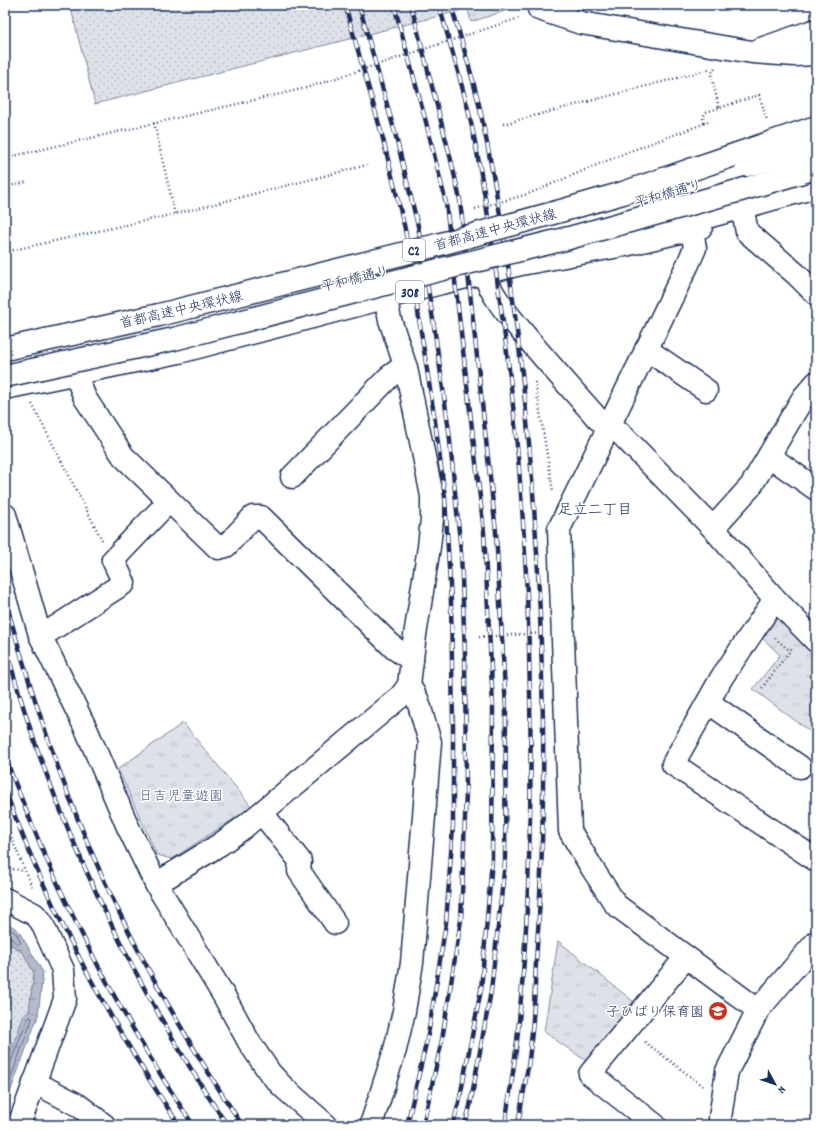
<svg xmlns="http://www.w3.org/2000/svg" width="821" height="1130" viewBox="0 0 821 1130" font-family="Dekko,'Klee One',sans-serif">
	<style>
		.grass { fill: url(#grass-dots); stroke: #7c88a2 }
		.park { fill: url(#park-tufts); stroke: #7c88a2 }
		.water { fill: url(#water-ripples); stroke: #77839f }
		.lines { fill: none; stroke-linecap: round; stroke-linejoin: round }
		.shore { stroke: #596789; stroke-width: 1 }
		.minor-casing { stroke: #1b2f5e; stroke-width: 25 }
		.major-casing { stroke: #1b2f5e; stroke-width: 25 }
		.highway-casing { stroke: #1b2f5e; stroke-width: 25 }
		.path { stroke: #1b2f5e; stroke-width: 2.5; stroke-dasharray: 1 3; stroke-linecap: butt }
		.minor { stroke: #fff; stroke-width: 22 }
		.major { stroke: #fff; stroke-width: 22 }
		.highway { stroke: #fff; stroke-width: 22 }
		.rail-casing { stroke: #1b2f5e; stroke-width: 4.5 }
		.rail { stroke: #fff; stroke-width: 3; stroke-dasharray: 9; stroke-linecap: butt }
		.highway-bridge-casing { stroke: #1b2f5e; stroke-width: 25; stroke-linecap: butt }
		.highway-bridge { stroke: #fff; stroke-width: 22 }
		.labels { text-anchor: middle; stroke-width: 3; stroke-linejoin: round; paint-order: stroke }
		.shield { fill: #fff; stroke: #5f6d8e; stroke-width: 1 }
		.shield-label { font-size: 13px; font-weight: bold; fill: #1b2f5e }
		.street-label { font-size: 14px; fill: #1b2f5e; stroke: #fff }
		.park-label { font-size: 14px; fill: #4c5c80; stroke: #fff }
		.poi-label { font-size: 14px; fill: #1b2f5e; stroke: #fff; text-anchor: end }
		.neighbourhood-label { font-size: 15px; fill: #1b2f5e; stroke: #fff }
	</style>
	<defs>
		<pattern id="grass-dots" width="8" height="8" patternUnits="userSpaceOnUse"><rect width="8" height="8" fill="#dee1e7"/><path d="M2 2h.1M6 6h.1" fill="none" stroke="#bec1c9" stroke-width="1.8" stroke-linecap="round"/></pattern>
		<pattern id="park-tufts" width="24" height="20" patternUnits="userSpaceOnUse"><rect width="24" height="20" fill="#dee1e7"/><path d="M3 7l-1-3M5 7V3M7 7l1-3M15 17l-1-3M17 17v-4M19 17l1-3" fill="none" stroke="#bec1c9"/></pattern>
		<pattern id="water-ripples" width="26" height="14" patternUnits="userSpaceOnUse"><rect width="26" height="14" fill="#b5bbca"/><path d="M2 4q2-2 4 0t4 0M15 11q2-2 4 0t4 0" fill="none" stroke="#9298a7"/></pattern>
	</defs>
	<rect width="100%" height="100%" fill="#fff"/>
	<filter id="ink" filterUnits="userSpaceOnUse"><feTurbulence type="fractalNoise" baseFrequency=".025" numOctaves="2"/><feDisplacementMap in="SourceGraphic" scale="8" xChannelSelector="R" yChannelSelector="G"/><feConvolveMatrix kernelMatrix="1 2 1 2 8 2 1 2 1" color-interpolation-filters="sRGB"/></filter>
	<g filter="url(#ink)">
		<g class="grass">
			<polygon points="70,5 482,5 95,104"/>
			<polygon points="5,940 24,954 34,973 29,1012 5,1067"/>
		</g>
		<g class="park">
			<polygon points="467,5 523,5 471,22"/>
			<polygon points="772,606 816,643 816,736 753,689 780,655 755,631"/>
			<polygon points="183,723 252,807 172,859 157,855 118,769"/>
			<polygon points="558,941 639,1006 592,1065 544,1032"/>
		</g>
		<polygon class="water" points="5,922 18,930 43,972 38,1016 5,1106 5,1067 24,1015 29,1012 34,973 24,954 5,940"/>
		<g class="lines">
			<g class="shore">
				<polyline points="5,927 16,933 21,943 18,944 9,937 5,937"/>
				<polyline points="5,1066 10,1064 28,1018 31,1017 32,1019 5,1094"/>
			</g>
			<defs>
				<g id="minor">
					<polyline points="539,9 581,23 752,52 795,55 816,54"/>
					<polyline points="761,49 816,30"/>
					<polyline points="744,217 747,232 796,274 816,294"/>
					<polyline points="692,230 695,248 688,264 559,529 570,831 592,868 616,905 758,1010"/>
					<path d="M484,273C491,294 505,311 519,328C544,359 571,388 598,419L610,424L623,436L713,528L775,599L816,641"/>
					<polyline points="646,349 706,390"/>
					<polyline points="75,373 85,398 123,456 218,548 226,546 253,517 261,517 394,648 412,660"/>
					<polyline points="769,456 816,489"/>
					<polyline points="292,477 389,377 397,371 406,368"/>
					<polyline points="5,515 40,635 51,630 124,583 113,560 169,501"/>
					<polyline points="713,528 751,486 803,398 816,383"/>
					<polyline points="775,599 722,677 673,764 816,860"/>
					<polyline points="40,635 87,731 128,827 156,884 224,996 249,1042 270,1073 283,1087 326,1125"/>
					<polyline points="708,702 800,767"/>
					<polyline points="262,813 300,861 299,871 335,923"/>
					<polyline points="156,884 219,845 243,828 401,696 409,685 414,642 429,547 432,519 432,496 406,368 390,320 386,299"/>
					<polyline points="5,899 34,914 41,921 63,970 65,999 19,1125"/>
					<polyline points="34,1082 78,1105 104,1125"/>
					<polyline points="371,1125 395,1050 404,1011 412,963 430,742 418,701 409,685"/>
					<polyline points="655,1125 590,1074 686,957"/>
					<polyline points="720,1125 720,1118 727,1071 758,1010 816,942"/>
				</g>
				<g id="major">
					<path d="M5,361C58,349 111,339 163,326C366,277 567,224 766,163"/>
					<polyline points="5,388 179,352 441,283 521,264 625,245 701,227"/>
				</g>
				<polyline id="highway" points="626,230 700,219 816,187"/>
			</defs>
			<use href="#minor" class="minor-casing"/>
			<use href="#major" class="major-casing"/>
			<use href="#highway" class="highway-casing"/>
			<g class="path">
				<polyline points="715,68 711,74 719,108 759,95 767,120"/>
				<polyline points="154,123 175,214"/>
				<polyline points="704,123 703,117 706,112 719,108"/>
				<polyline points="503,124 707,70 710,68"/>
				<polyline points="5,158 306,88 519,18"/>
				<polyline points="5,187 27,182"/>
				<polyline points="475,209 528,194 628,152 711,121"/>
				<polyline points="5,252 175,214 367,165"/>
				<polyline points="535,382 553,491"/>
				<polyline points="32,404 102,540"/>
				<polyline points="5,481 8,493"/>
				<polyline points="479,637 542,633"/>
				<polyline points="775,638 790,651"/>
				<polyline points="762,688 792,648"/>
				<polyline points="813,727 816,723"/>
				<polyline points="5,823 32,887"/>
				<polyline points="5,867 23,871"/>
				<polyline points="645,1042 703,1086"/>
			</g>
			<use href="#minor" class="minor"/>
			<use href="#major" class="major"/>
			<use href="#highway" class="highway"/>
			<defs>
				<g id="rail">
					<polyline points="345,5 382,135 405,229 435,421 445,497 451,602 453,724 453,826 446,923 428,1035 407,1125"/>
					<polyline points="359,5 395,133 418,226 434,326 449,431 461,552 465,654 466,792 461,920 442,1040 423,1125"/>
					<polyline points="394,5 426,122 446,203 484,532 493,706 492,860 481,990 459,1102 453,1125"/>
					<polyline points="411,5 451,160 460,200 496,532 506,709 505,862 491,991 470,1106 465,1125"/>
					<path d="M439,5C449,40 459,74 468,109C484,179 493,251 503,322C520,446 528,570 530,695C532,810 529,926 517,1041C514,1069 509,1097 505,1125"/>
					<path d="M451,5C461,39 472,74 480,109C523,311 540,517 543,723C544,803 542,882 536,962C535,988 534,1015 531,1041C529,1069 522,1097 518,1125"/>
					<path d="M5,599C31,694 62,788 103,878C142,964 190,1046 242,1125"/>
					<path d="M5,644C16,684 28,725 43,765C90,892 152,1013 227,1125"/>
					<path d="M5,756C11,774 19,792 26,810C70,920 127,1026 193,1125"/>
					<path d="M5,790C48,908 109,1021 179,1125"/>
				</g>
			</defs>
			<use href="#rail" class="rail-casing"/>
			<use href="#rail" class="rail"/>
			<defs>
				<g id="highway-bridge">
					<polyline points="747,165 816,148"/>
					<polyline points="5,349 159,315 437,245 564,210 623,193 816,127"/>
					<polyline points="5,376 174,339 439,270 569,238 748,188 816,168"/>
				</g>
			</defs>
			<use href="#highway-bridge" class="highway-bridge-casing"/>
			<use href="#highway-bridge" class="highway-bridge"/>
		</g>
	</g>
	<defs>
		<symbol id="school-disc" viewBox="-11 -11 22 22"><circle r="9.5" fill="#c8321e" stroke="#fff"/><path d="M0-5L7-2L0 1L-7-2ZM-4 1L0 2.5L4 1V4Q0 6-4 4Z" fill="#fff"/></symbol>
	</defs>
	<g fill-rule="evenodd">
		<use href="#school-disc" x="707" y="1000" width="22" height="22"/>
	</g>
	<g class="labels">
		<g class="shield">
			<rect x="403" y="239" width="22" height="22" rx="3"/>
			<rect x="396" y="281" width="28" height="22" rx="3"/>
		</g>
		<g class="shield-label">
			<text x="414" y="255">C2</text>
			<text x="410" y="297">308</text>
		</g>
		<g class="street-label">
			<text transform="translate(668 193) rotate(-16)" y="5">平和橋通り</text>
			<text transform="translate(495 229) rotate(-15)" y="5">首都高速中央環状線</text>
			<text transform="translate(355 278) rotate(-14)" y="5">平和橋通り</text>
			<text transform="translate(181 309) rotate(-13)" y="5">首都高速中央環状線</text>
		</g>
		<g class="park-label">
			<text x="181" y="800">日吉児童遊園</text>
		</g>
		<g class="poi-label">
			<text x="704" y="1016">子ひばり保育園</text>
		</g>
		<g class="neighbourhood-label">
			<text x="595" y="514">足立二丁目</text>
		</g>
	</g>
	<rect width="821" height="1130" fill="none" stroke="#fff" stroke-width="20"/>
	<rect x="10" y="10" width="801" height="1110" fill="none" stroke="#1b2f5e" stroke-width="1.5" filter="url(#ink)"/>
	<g transform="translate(775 1084) rotate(130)" stroke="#ffffff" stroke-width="3" paint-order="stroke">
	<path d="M0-3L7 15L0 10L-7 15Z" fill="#1b2f5e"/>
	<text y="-6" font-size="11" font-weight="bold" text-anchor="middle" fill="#1b2f5e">N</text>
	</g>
</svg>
